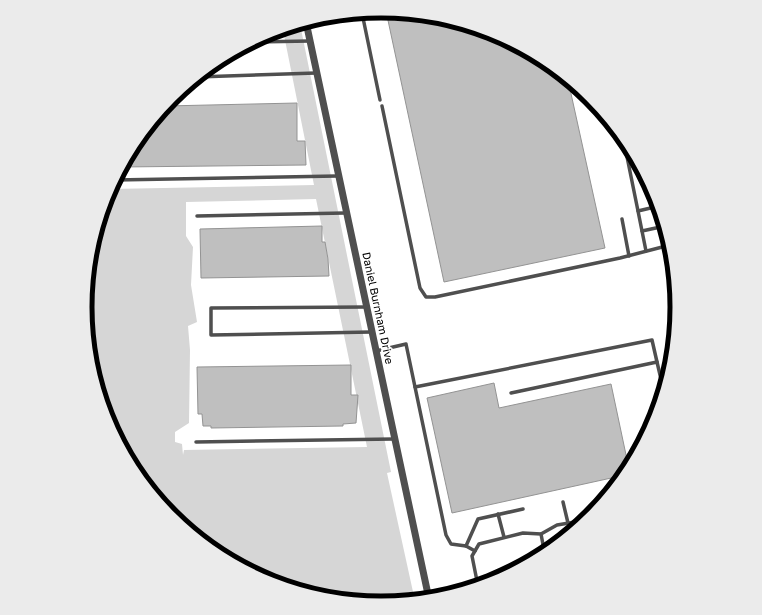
<svg xmlns="http://www.w3.org/2000/svg" width="762" height="615" viewBox="0 0 762 615" font-family="'Golos Text',sans-serif">
	<style>
		.green { fill: #d6d6d6; fill-rule: evenodd }
		.building { fill: #bfbfbf; stroke: #939393 }
		.lines { fill: none; stroke-linecap: round; stroke-linejoin: round }
		.service { stroke: #4f4f4f; stroke-width: 3.5 }
		.minor { stroke: #4f4f4f; stroke-width: 7 }
		.labels { text-anchor: middle; stroke-width: 4; stroke-linejoin: round; paint-order: stroke }
		.street-label { font-size: 11px; fill: #000; stroke: #fff }
		.rim { fill: none; stroke: #000; stroke-width: 5 }
	</style>
	<rect width="100%" height="100%" fill="#fff"/>
	<path class="green" d="M300,24L391,472L387,473L415,601L381,604L323,598L267,581L216,554L171,517L134,472L107,421L90,365L85,307L90,249L110,189L314,185L284,35L277,33V31ZM316,199L367,447L184,450L183,455L182,444L175,442V432L189,423L190,350L188,326L197,322L191,285L193,247L186,236V202Z"/>
	<g class="building">
		<polygon points="386,11 439,17 495,34 546,61 568,80 605,248 444,282"/>
		<polygon points="297,103 297,141 305,141 306,165 121,167 135,143 165,106"/>
		<polygon points="322,226 322,242 325,242 328,259 329,276 201,278 200,229"/>
		<polygon points="351,365 351,395 358,395 356,423 343,424 343,426 211,428 211,426 203,426 202,414 198,414 197,367"/>
		<polygon points="494,383 499,408 611,384 629,469 625,475 452,513 427,398"/>
	</g>
	<g class="lines">
		<g class="service">
			<polyline points="362,13 380,100"/>
			<polyline points="252,42 310,41"/>
			<polyline points="197,77 316,73"/>
			<polyline points="382,106 420,288 426,297 435,297 620,258 670,245"/>
			<polyline points="623,137 638,211"/>
			<polyline points="115,180 337,176"/>
			<polyline points="197,216 345,213"/>
			<polyline points="622,219 629,256"/>
			<polyline points="642,231 665,226"/>
			<polyline points="646,251 638,211 659,206"/>
			<polyline points="366,307 211,308 211,335 371,332"/>
			<polyline points="376,351 406,344 446,535 451,544 466,546"/>
			<polyline points="415,387 652,340 657,362"/>
			<polyline points="511,393 657,362 664,392"/>
			<polyline points="196,442 394,439"/>
			<polyline points="634,453 638,453"/>
			<polyline points="563,502 568,523"/>
			<polyline points="498,514 504,537"/>
			<polyline points="541,534 557,525 587,520"/>
			<polyline points="475,551 466,546 478,519 523,509"/>
			<polyline points="478,586 472,556 479,544 523,533 541,534 545,555"/>
		</g>
		<g class="minor">
			<polyline points="306,22 429,599"/>
			<polyline points="428,598 468,590"/>
		</g>
	</g>
	<g class="labels">
		<g class="street-label">
			<text transform="translate(378 308) rotate(78)" y="4">Daniel Burnham Drive</text>
		</g>
	</g>
	<path d="M0 0H762V615H0ZM92 307a289 289 0 1 1 578 0a289 289 0 1 1-578 0Z" fill="#ebebeb" fill-rule="evenodd"/>
	<path class="rim" d="M92 307a289 289 0 1 1 578 0a289 289 0 1 1-578 0Z"/>
</svg>
